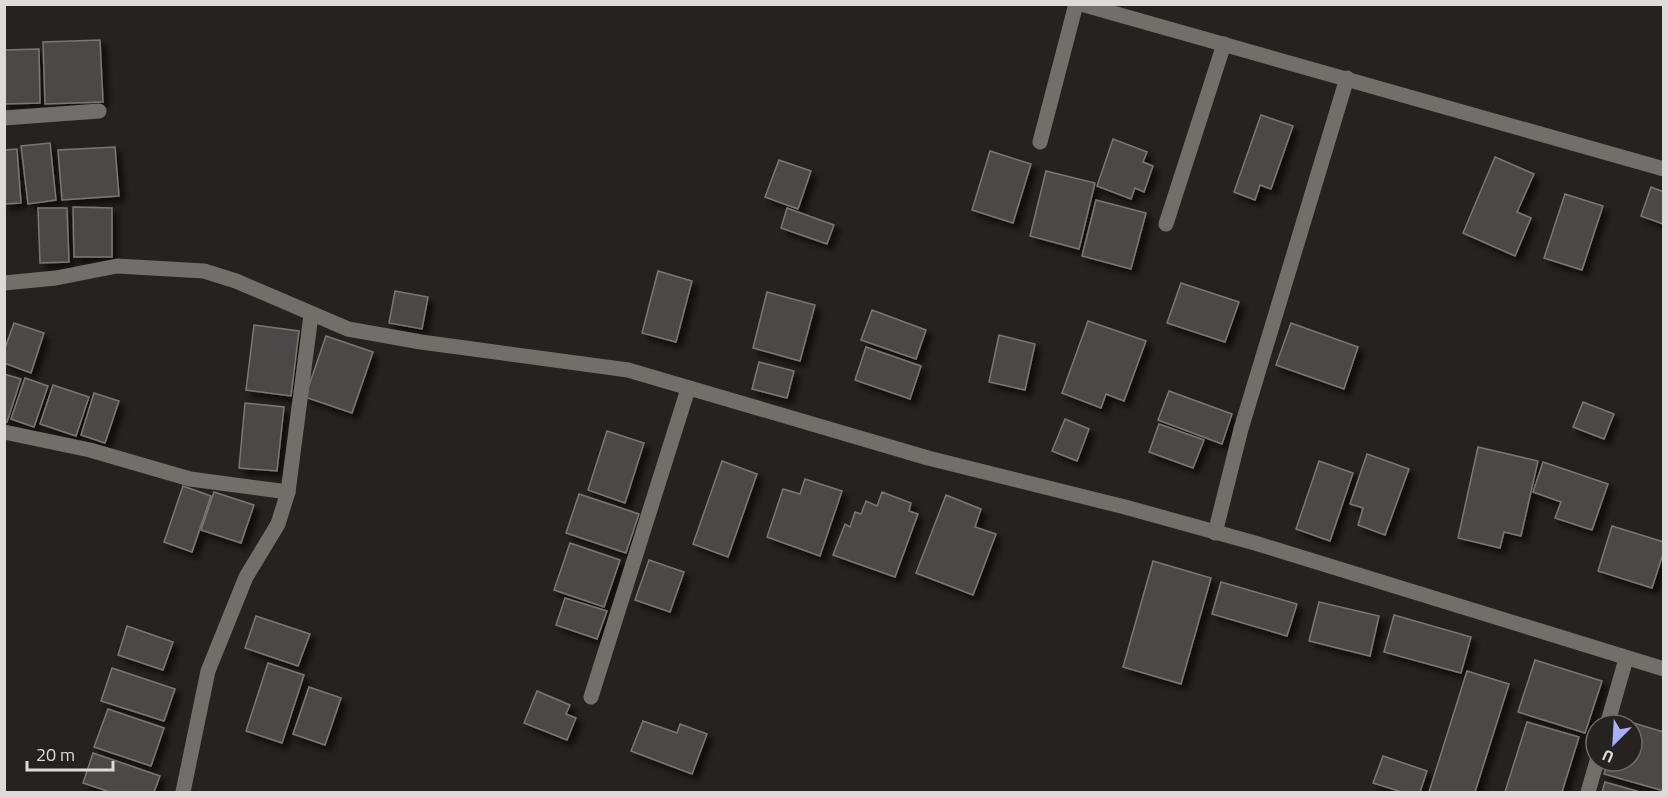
<svg xmlns="http://www.w3.org/2000/svg" width="1668" height="797" viewBox="0 0 1668 797" font-family="'Titillium Web',sans-serif">
	<style>
		.building { fill: #4c4946; stroke: #7a7774; stroke-width: 1.5; filter: url(#shadow) }
		.lines { fill: none; stroke-linecap: round; stroke-linejoin: round }
		.minor { stroke: #726f6b; stroke-width: 15 }
	</style>
	<defs>
		<filter id="shadow"><feDropShadow dx="5.5" dy="5.5" stdDeviation="3" flood-color="#0009"/></filter>
	</defs>
	<rect width="100%" height="100%" fill="#25221f"/>
	<g class="building">
		<polygon points="100,40 103,102 45,104 43,42"/>
		<polygon points="39,49 40,103 4,104 4,50"/>
		<polygon points="1261,115 1293,126 1271,189 1260,185 1255,200 1234,192"/>
		<polygon points="1113,139 1147,152 1143,162 1153,166 1144,192 1135,188 1131,199 1097,186"/>
		<polygon points="50,143 56,200 28,204 21,146"/>
		<polygon points="115,147 119,196 62,200 58,150"/>
		<polygon points="17,149 21,203 4,204 4,150"/>
		<polygon points="990,151 1031,164 1013,223 972,210"/>
		<polygon points="1495,157 1534,174 1517,212 1531,218 1515,256 1463,233"/>
		<polygon points="779,160 811,171 798,209 765,197"/>
		<polygon points="1046,171 1095,183 1079,249 1030,236"/>
		<polygon points="1651,187 1664,192 1663,224 1641,216"/>
		<polygon points="1565,194 1603,206 1582,270 1544,258"/>
		<polygon points="1096,200 1146,213 1131,269 1082,256"/>
		<polygon points="73,207 112,208 112,257 74,257"/>
		<polygon points="38,208 67,208 69,262 40,263"/>
		<polygon points="787,208 834,225 827,244 781,228"/>
		<polygon points="658,271 692,281 676,342 642,333"/>
		<polygon points="1181,283 1239,302 1225,342 1167,323"/>
		<polygon points="395,291 428,297 422,329 389,323"/>
		<polygon points="767,292 815,305 800,361 753,348"/>
		<polygon points="872,310 926,330 916,359 861,340"/>
		<polygon points="1088,321 1146,341 1124,401 1106,394 1101,408 1062,393"/>
		<polygon points="14,323 44,333 31,373 4,363 4,351"/>
		<polygon points="1291,323 1358,347 1344,389 1276,365"/>
		<polygon points="254,325 299,331 291,396 246,390"/>
		<polygon points="999,335 1035,344 1025,390 989,382"/>
		<polygon points="326,336 373,352 352,413 305,397"/>
		<polygon points="866,347 921,366 910,399 855,380"/>
		<polygon points="759,362 794,371 787,398 752,389"/>
		<polygon points="4,374 21,379 7,422 4,422"/>
		<polygon points="25,378 48,386 34,427 11,419"/>
		<polygon points="53,385 89,397 76,436 40,424"/>
		<polygon points="1169,391 1232,414 1222,444 1158,420"/>
		<polygon points="94,393 119,401 105,443 81,435"/>
		<polygon points="1583,402 1614,414 1604,439 1573,427"/>
		<polygon points="245,403 284,407 277,471 239,468"/>
		<polygon points="1065,419 1089,429 1077,461 1052,451"/>
		<polygon points="1159,424 1204,440 1193,468 1149,452"/>
		<polygon points="607,431 644,443 625,503 588,490"/>
		<polygon points="1478,447 1538,461 1521,536 1504,532 1500,548 1458,538"/>
		<polygon points="1367,454 1409,469 1385,535 1358,525 1363,508 1350,504"/>
		<polygon points="722,461 757,474 728,557 693,544"/>
		<polygon points="1319,461 1353,473 1330,541 1296,529"/>
		<polygon points="1543,462 1608,484 1592,530 1555,518 1561,502 1533,492"/>
		<polygon points="805,479 842,491 820,556 767,537 783,489 800,494"/>
		<polygon points="183,486 211,496 192,552 164,542"/>
		<polygon points="214,492 254,505 241,543 201,530"/>
		<polygon points="882,492 911,503 909,511 918,514 895,577 833,555 845,524 850,527 855,512 861,514 866,501 877,506"/>
		<polygon points="579,494 639,514 626,553 566,533"/>
		<polygon points="946,495 981,509 975,527 996,534 973,595 916,573"/>
		<polygon points="1612,526 1664,542 1664,551 1652,588 1598,571"/>
		<polygon points="570,543 620,560 604,607 554,590"/>
		<polygon points="649,560 684,572 670,612 635,600"/>
		<polygon points="1153,561 1211,578 1181,684 1123,667"/>
		<polygon points="1221,582 1297,604 1287,636 1212,614"/>
		<polygon points="565,598 607,611 597,639 556,625"/>
		<polygon points="1319,602 1379,616 1370,656 1309,641"/>
		<polygon points="1394,615 1471,637 1461,673 1384,652"/>
		<polygon points="256,616 310,634 298,666 245,648"/>
		<polygon points="127,626 173,642 163,670 118,655"/>
		<polygon points="1535,660 1602,681 1585,733 1518,712"/>
		<polygon points="268,663 304,675 282,743 246,731"/>
		<polygon points="112,668 175,689 164,721 101,701"/>
		<polygon points="1467,671 1509,684 1475,792 1429,792"/>
		<polygon points="309,687 341,698 325,745 293,734"/>
		<polygon points="537,691 570,705 566,714 576,718 567,740 524,723"/>
		<polygon points="108,709 164,728 151,766 94,747"/>
		<polygon points="1620,719 1664,732 1664,791 1604,774 1608,761 1632,761 1632,725 1619,725"/>
		<polygon points="643,721 677,733 680,724 707,734 692,774 631,751"/>
		<polygon points="1527,722 1579,737 1562,792 1505,792"/>
		<polygon points="93,753 160,776 154,792 110,792 83,783"/>
		<polygon points="1383,756 1427,771 1420,792 1402,792 1373,783"/>
		<polygon points="1605,782 1640,792 1602,792"/>
	</g>
	<g class="lines">
		<g class="minor">
			<polyline points="1081,4 1664,169"/>
			<polyline points="4,118 99,111"/>
			<polyline points="1040,142 1076,4"/>
			<polyline points="1166,224 1224,44"/>
			<polyline points="4,283 56,278 117,266 204,271 236,281 348,329 421,342 628,370 928,458 1125,507 1255,543 1664,669"/>
			<polyline points="4,432 90,450 190,479 288,492"/>
			<polyline points="1215,533 1241,429 1347,78"/>
			<polyline points="591,697 688,389"/>
			<polyline points="1607,725 1626,659"/>
			<polyline points="183,792 208,671 246,577 278,524 288,492 311,315"/>
			<polyline points="1588,792 1597,761"/>
		</g>
	</g>
	<rect width="1668" height="797" fill="none" stroke="#dcdbd9" stroke-width="12"/>
	<g transform="translate(1614 743) rotate(204)"><circle r="28" fill="#25221f" stroke="#6e6c69" stroke-width="1.5"/>
	<path d="M0-4.5L10 22L0 15L-10 22Z" fill="#a8b0fc"/>
	<text y="-9" font-size="16" font-weight="bold" text-anchor="middle" fill="#dcdbd9">U</text>
	</g>
	<path d="M27 761v9h86v-9" fill="none" stroke="#dcdbd9" stroke-width="3"/>
	<text x="36" y="761" font-size="18" fill="#dcdbd9" stroke="#25221f" stroke-width="4.5" paint-order="stroke">20 m</text>
</svg>
